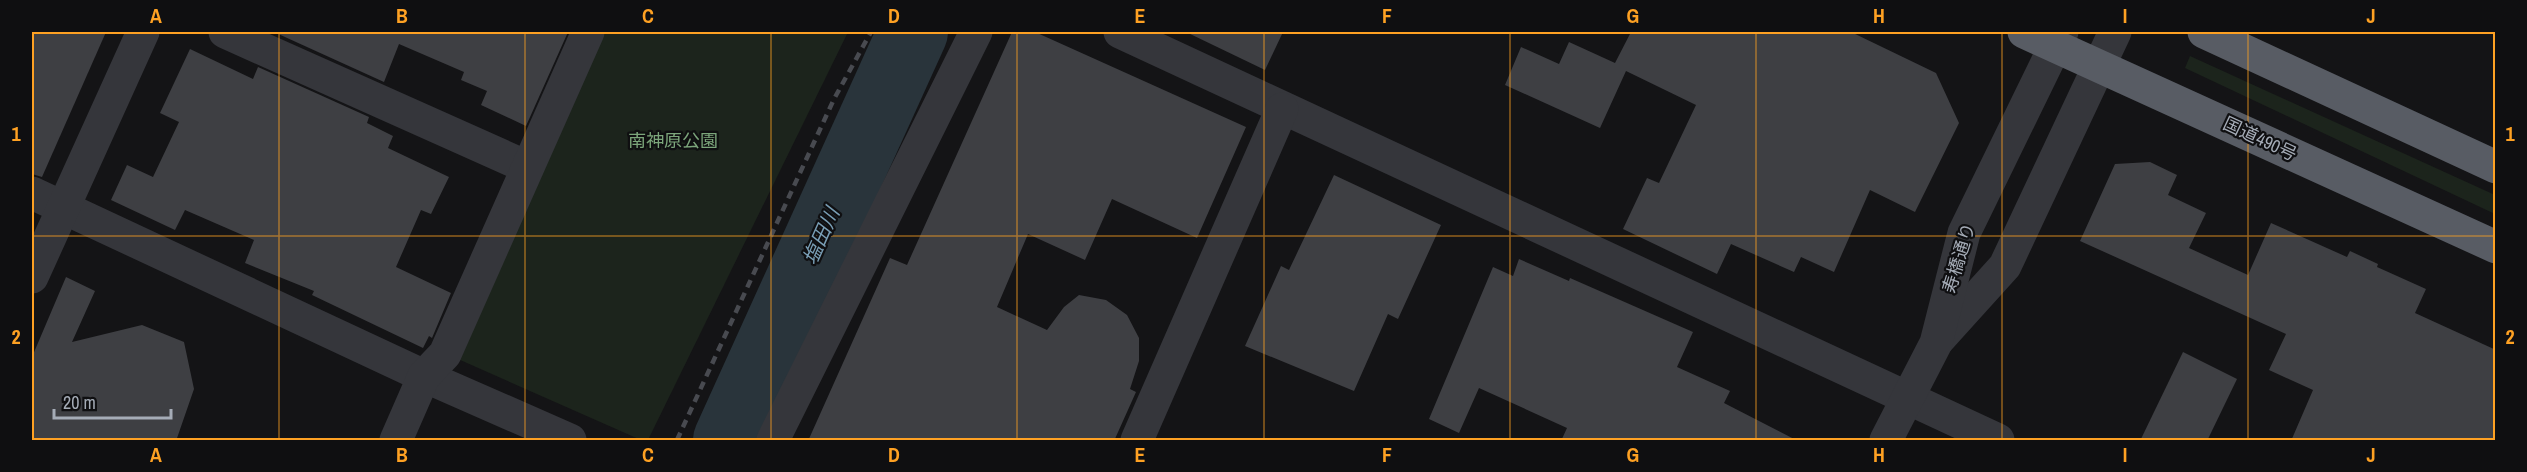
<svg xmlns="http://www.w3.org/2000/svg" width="2527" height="472" viewBox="0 0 2527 472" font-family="'Archivo Narrow','Noto Sans JP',sans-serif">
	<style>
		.green { fill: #1c241c }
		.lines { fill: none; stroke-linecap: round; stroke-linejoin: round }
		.river { stroke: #29343b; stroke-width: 70 }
		.building { fill: #3e3f43 }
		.minor { stroke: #35363b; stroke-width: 33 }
		.tertiary { stroke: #35363b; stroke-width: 33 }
		.trunk { stroke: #585c64; stroke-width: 33 }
		.rail { stroke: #484a50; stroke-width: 4.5; stroke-dasharray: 8 6; stroke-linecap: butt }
		.grid { fill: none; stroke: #fea123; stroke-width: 1.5; stroke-opacity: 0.55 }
		.labels { text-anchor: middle; stroke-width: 4.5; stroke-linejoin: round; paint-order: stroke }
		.street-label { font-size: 18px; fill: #a5acb7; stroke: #0f0f11 }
		.park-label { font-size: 18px; fill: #7ba47a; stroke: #0f0f11 }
		.water-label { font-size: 20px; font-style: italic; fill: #799eb5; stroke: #0f0f11 }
		.neatline { fill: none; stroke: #fea123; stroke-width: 2 }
		.grid-label { font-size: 20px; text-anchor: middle; font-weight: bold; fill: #fea123 }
	</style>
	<rect width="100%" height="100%" fill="#141416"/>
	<g class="green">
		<polygon points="602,32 848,32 648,440 641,440 458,359"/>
		<polygon points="2190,56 2495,195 2495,214 2185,68"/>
	</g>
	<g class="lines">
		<polyline class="river" points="728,440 913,32"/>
	</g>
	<g class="building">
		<polygon points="32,32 106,32 42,177 32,174"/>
		<polygon points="274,32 568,32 526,126 481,105 487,91 461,80 464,72 399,44 384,82"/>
		<polygon points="1012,32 1035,32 1246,127 1197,238 1112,199 1085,260 1028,234 997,307 1047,330 1064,307 1079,295 1106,300 1127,315 1139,338 1139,361 1130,389 1136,392 1114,441 808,441 890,258 907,265"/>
		<polygon points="1186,32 1283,32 1265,70"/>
		<polygon points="1631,32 1851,32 1936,73 1959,123 1915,212 1870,190 1834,272 1801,257 1794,272 1731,244 1717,274 1623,229 1647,178 1659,183 1696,105 1626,71 1600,128 1505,85 1521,47 1559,64 1569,42 1615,63"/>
		<polygon points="190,49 253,79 258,67 369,117 367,123 393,136 388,148 449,177 431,214 421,210 396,267 451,293 432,338 429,336 423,348 312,295 314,291 245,263 254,240 185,210 175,230 111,200 127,165 153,177 179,122 160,113"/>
		<polygon points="2150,162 2177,175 2168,195 2206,213 2189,248 2248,275 2271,223 2347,257 2350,251 2378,264 2377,267 2426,289 2415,313 2496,350 2496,441 2291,441 2313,390 2269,370 2286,334 2080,241 2115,164"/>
		<polygon points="1334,175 1441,225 1398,319 1388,314 1354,391 1245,346 1281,266 1289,270"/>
		<polygon points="1519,259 1569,281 1570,278 1693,332 1677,367 1730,391 1724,403 1798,441 1561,441 1567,428 1479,388 1459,433 1429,419 1493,267 1513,276"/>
		<polygon points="66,277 95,291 72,342 142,325 184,342 194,389 176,441 32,441 32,357"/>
		<polygon points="2183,352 2237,379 2207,441 2140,441"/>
	</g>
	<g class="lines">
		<g class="minor">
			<polyline points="225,32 527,167"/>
			<polyline points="1120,32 1998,440"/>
			<polyline points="32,193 424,376 570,440"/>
			<polyline points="32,277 143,32"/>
			<polyline points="396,440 424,376 445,354 588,32"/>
			<polyline points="773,440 976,32"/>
			<polyline points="1137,440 1282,109"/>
		</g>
		<g class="tertiary">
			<polyline points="1939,339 2005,266 2115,32"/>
			<polyline points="1886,440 1936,343 1964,233 2062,32"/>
		</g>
		<g class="trunk">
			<polyline points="2024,32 2496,247"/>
			<polyline points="2204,32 2496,167"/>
		</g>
		<polyline class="rail" points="677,440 834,99 871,32"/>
	</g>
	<path class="grid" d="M279,32V440M525,32V440M771,32V440M1017,32V440M1264,32V440M1510,32V440M1756,32V440M2002,32V440M2248,32V440M32,236H2496"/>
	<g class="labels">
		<g class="street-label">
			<text transform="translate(2260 139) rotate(25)" y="6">国道490号</text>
			<text transform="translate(1959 258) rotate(-73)" y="6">寿橋通り</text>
		</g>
		<g class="park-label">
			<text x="673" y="147">南神原公園</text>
		</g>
		<g class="water-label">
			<text transform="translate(821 236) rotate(-66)" y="7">塩田川</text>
		</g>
	</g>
	<rect width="2527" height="472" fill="none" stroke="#0f0f11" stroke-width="66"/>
	<path d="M54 409v9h117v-9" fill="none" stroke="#a5acb7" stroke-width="3"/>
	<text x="63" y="409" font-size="18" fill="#a5acb7" stroke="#0f0f11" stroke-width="4.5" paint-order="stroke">20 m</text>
	<rect x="33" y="33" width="2461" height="406" class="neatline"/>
	<g class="grid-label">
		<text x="156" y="23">A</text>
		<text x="402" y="23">B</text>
		<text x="648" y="23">C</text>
		<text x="894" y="23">D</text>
		<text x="1140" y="23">E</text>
		<text x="1387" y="23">F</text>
		<text x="1633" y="23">G</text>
		<text x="1879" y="23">H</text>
		<text x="2125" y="23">I</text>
		<text x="2371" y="23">J</text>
		<text x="16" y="141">1</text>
		<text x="2510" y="141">1</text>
		<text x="16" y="344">2</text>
		<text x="2510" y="344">2</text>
		<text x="156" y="462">A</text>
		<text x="402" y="462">B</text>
		<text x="648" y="462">C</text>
		<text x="894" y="462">D</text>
		<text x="1140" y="462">E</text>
		<text x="1387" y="462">F</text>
		<text x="1633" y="462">G</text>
		<text x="1879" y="462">H</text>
		<text x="2125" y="462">I</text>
		<text x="2371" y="462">J</text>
	</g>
</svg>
